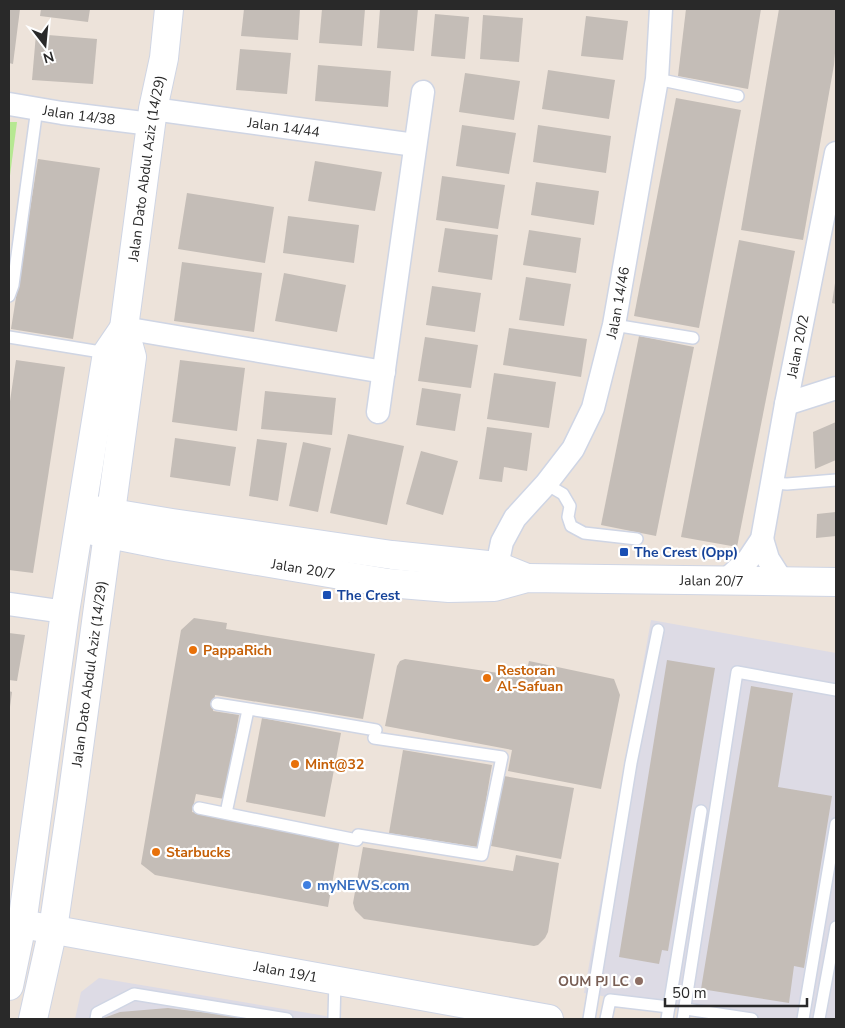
<svg xmlns="http://www.w3.org/2000/svg" width="845" height="1028" viewBox="0 0 845 1028" font-family="'Nunito Sans',sans-serif">
	<style>
		.industrial { fill: #dddbe5 }
		.green { fill: #b6e892 }
		.building { fill: #c4bdb7 }
		.lines { fill: none; stroke-linecap: round; stroke-linejoin: round }
		.service-casing { stroke: #cfd5e4; stroke-width: 14 }
		.minor-casing { stroke: #cfd5e4; stroke-width: 25 }
		.tertiary-casing { stroke: #cfd5e4; stroke-width: 30 }
		.secondary-casing { stroke: #cfd5e4; stroke-width: 30 }
		.service { stroke: #fff; stroke-width: 11 }
		.minor { stroke: #fff; stroke-width: 22 }
		.tertiary { stroke: #fff; stroke-width: 28 }
		.secondary { stroke: #fff; stroke-width: 28 }
		.transit-dot { fill: #1a4fb4; stroke: #fff; stroke-width: 2 }
		.food-dot { fill: #e8710a; stroke: #fff; stroke-width: 2 }
		.shop-dot { fill: #3f7fe0; stroke: #fff; stroke-width: 2 }
		.education-dot { fill: #8d6e63; stroke: #fff; stroke-width: 2 }
		.labels { text-anchor: middle; stroke-width: 4.5; stroke-linejoin: round; paint-order: stroke }
		.street-label { font-size: 14px; fill: #292929; stroke: #fff }
		.transit-label { font-size: 14px; font-weight: bold; fill: #164399; stroke: #fff; text-anchor: start }
		.food-label { font-size: 14px; font-weight: bold; fill: #c56008; stroke: #fff; text-anchor: start }
		.shop-label { font-size: 14px; font-weight: bold; fill: #366cbe; stroke: #fff; text-anchor: start }
		.education-label { font-size: 14px; font-weight: bold; fill: #785e54; stroke: #fff; text-anchor: end }
	</style>
	<rect width="100%" height="100%" fill="#ede3da"/>
	<g class="industrial">
		<polygon points="651,620 836,653 836,1019 739,1019 584,993"/>
		<polygon points="99,978 344,1019 75,1019 81,992"/>
	</g>
	<polygon class="green" points="9,122 17,122 9,183"/>
	<g class="building">
		<polygon points="9,9 20,9 13,64 9,63"/>
		<polygon points="41,9 90,9 88,22 40,16"/>
		<polygon points="244,9 300,9 298,40 241,36"/>
		<polygon points="322,9 365,9 362,46 319,43"/>
		<polygon points="380,9 418,9 414,51 377,48"/>
		<polygon points="686,9 761,9 748,89 678,76"/>
		<polygon points="779,9 836,9 836,41 834,65 803,240 741,230"/>
		<polygon points="435,14 469,17 465,59 431,56"/>
		<polygon points="483,15 523,18 519,62 480,59"/>
		<polygon points="586,16 628,21 623,60 581,56"/>
		<polygon points="36,34 97,39 93,84 32,80"/>
		<polygon points="240,49 291,53 287,94 236,90"/>
		<polygon points="318,65 391,71 388,107 315,101"/>
		<polygon points="548,70 615,80 609,119 542,109"/>
		<polygon points="465,73 520,81 514,120 459,112"/>
		<polygon points="676,98 741,110 699,328 634,316"/>
		<polygon points="462,125 516,133 509,174 456,166"/>
		<polygon points="538,125 611,136 606,173 533,162"/>
		<polygon points="38,159 100,168 73,339 11,329"/>
		<polygon points="315,161 382,172 375,211 308,201"/>
		<polygon points="442,176 505,185 498,229 436,220"/>
		<polygon points="536,182 599,191 594,225 531,215"/>
		<polygon points="187,193 274,207 265,263 178,249"/>
		<polygon points="288,216 359,225 354,263 283,253"/>
		<polygon points="445,228 498,235 492,280 438,272"/>
		<polygon points="529,230 581,238 576,273 523,265"/>
		<polygon points="739,240 795,251 737,547 681,537"/>
		<polygon points="182,262 262,273 254,332 174,321"/>
		<polygon points="284,273 346,285 337,332 275,321"/>
		<polygon points="526,277 571,284 564,326 519,320"/>
		<polygon points="835,283 836,283 836,304 832,303"/>
		<polygon points="432,286 481,293 475,332 426,325"/>
		<polygon points="509,328 587,339 581,377 503,365"/>
		<polygon points="639,336 694,347 656,536 601,525"/>
		<polygon points="425,337 478,345 471,388 418,381"/>
		<polygon points="16,360 65,367 33,573 9,570 9,408"/>
		<polygon points="180,360 245,368 237,431 172,422"/>
		<polygon points="494,373 556,382 549,428 487,419"/>
		<polygon points="422,388 461,394 455,431 416,425"/>
		<polygon points="265,391 336,398 332,435 261,429"/>
		<polygon points="836,422 836,460 815,469 813,432"/>
		<polygon points="487,427 532,433 527,471 504,467 502,482 479,479"/>
		<polygon points="348,434 404,446 387,525 330,513"/>
		<polygon points="175,438 236,447 230,486 170,477"/>
		<polygon points="257,439 287,443 278,501 249,496"/>
		<polygon points="303,442 331,448 318,512 289,506"/>
		<polygon points="421,451 458,461 443,515 406,504"/>
		<polygon points="836,512 836,536 816,538 817,514"/>
		<polygon points="194,618 227,623 226,629 375,654 363,719 215,695 213,711 239,715 224,799 196,794 192,812 340,839 328,907 155,875 141,864 181,630"/>
		<polygon points="9,633 25,635 17,681 9,680"/>
		<polygon points="405,659 525,677 529,661 614,679 620,695 601,789 508,771 512,750 385,726 397,666 400,661"/>
		<polygon points="667,660 715,668 668,951 662,950 659,964 619,957"/>
		<polygon points="751,686 793,693 778,787 832,796 804,968 794,966 789,1003 701,989"/>
		<polygon points="9,691 12,692 10,707 9,707"/>
		<polygon points="262,718 341,733 325,817 246,802"/>
		<polygon points="403,750 492,765 478,847 389,833"/>
		<polygon points="504,776 574,788 561,859 491,846"/>
		<polygon points="363,847 513,871 516,855 559,863 548,932 545,938 538,945 534,946 364,919 355,910 353,903"/>
		<polygon points="168,1008 250,1018 250,1019 101,1019 120,1012"/>
	</g>
	<g class="lines">
		<defs>
			<g id="service">
				<polyline points="657,79 738,96"/>
				<polyline points="9,296 13,285 37,108"/>
				<polyline points="614,325 693,338"/>
				<polyline points="9,337 107,353"/>
				<polyline points="772,483 787,484 836,480"/>
				<polyline points="546,484 563,494 570,506 568,517 571,526 584,533 637,539"/>
				<polyline points="217,704 312,719 376,730"/>
				<polyline points="199,808 357,840"/>
				<polyline points="226,813 248,710"/>
				<polyline points="358,835 482,855 502,757 374,738"/>
				<polyline points="686,1009 752,1019"/>
				<polyline points="334,1018 335,980"/>
				<polyline points="96,1019 97,1013 134,994 287,1019"/>
				<polyline points="589,1019 631,763 658,630"/>
				<polyline points="606,1019 610,1000 669,1007"/>
				<polyline points="667,1019 701,811"/>
				<polyline points="683,1019 737,672 836,690"/>
				<polyline points="803,1019 836,824"/>
				<polyline points="819,1019 836,927"/>
			</g>
			<g id="minor">
				<path id="s1" d="M9,104L62,113L151,124"/>
				<path id="s2" d="M153,109L415,145"/>
				<polyline points="124,328 384,372"/>
				<polyline points="786,404 836,388"/>
				<polyline points="378,412 423,92"/>
				<polyline points="762,539 768,559 782,581"/>
				<path id="s3" d="M497,566L502,542L515,518L546,484L573,449L593,408L614,325L657,79L661,9"/>
				<path id="s4" d="M726,580L748,560L762,539L786,404L836,153"/>
				<polyline points="9,604 65,612"/>
			</g>
			<g id="tertiary">
				<polyline points="94,510 172,523 392,555 497,566 527,578"/>
				<path id="s5" d="M79,528L169,546L388,583L449,588L494,587L527,578L836,582"/>
				<polyline points="9,986 22,924 65,612 107,353 124,328"/>
				<path id="s6" d="M33,1019L53,929L72,799L132,357L124,328L153,109L164,58L169,9"/>
			</g>
			<g id="secondary">
				<path id="s7" d="M22,924L549,1019"/>
			</g>
		</defs>
		<use href="#service" class="service-casing"/>
		<use href="#minor" class="minor-casing"/>
		<use href="#tertiary" class="tertiary-casing"/>
		<use href="#secondary" class="secondary-casing"/>
		<use href="#service" class="service"/>
		<use href="#minor" class="minor"/>
		<use href="#tertiary" class="tertiary"/>
		<use href="#secondary" class="secondary"/>
	</g>
	<g class="transit-dot">
		<rect x="619" y="547" width="10" height="10" rx="2.5"/>
		<rect x="322" y="590" width="10" height="10" rx="2.5"/>
	</g>
	<g class="food-dot">
		<circle cx="193" cy="650" r="5"/>
		<circle cx="487" cy="678" r="5"/>
		<circle cx="295" cy="764" r="5"/>
		<circle cx="156" cy="852" r="5"/>
	</g>
	<circle class="shop-dot" cx="307" cy="885" r="5"/>
	<circle class="education-dot" cx="639" cy="981" r="5"/>
	<g class="labels">
		<g class="street-label">
			<text dy="5" stroke="none"><textPath href="#s1" startOffset="71">Jalan 14/38</textPath></text>
			<text dy="5" stroke="none"><textPath href="#s2" startOffset="132">Jalan 14/44</textPath></text>
			<text dy="5" stroke="none"><textPath href="#s6" startOffset="861">Jalan Dato Abdul Aziz (14/29)</textPath></text>
			<text dy="5" stroke="none"><textPath href="#s3" startOffset="296">Jalan 14/46</textPath></text>
			<text dy="5" stroke="none"><textPath href="#s4" startOffset="251">Jalan 20/2</textPath></text>
			<text dy="5" stroke="none"><textPath href="#s5" startOffset="228">Jalan 20/7</textPath></text>
			<text dy="5" stroke="none"><textPath href="#s5" startOffset="639">Jalan 20/7</textPath></text>
			<text dy="5" stroke="none"><textPath href="#s6" startOffset="350">Jalan Dato Abdul Aziz (14/29)</textPath></text>
			<text dy="5" stroke="none"><textPath href="#s7" startOffset="268">Jalan 19/1</textPath></text>
		</g>
		<g class="transit-label">
			<text x="634" y="557">The Crest (Opp)</text>
			<text x="337" y="600">The Crest</text>
		</g>
		<g class="food-label">
			<text x="203" y="655">PappaRich</text>
			<text x="497" y="675">Restoran<tspan x="497" dy="16">Al-Safuan</tspan></text>
			<text x="305" y="769">Mint@32</text>
			<text x="166" y="857">Starbucks</text>
		</g>
		<g class="shop-label">
			<text x="317" y="890">myNEWS.com</text>
		</g>
		<g class="education-label">
			<text x="629" y="986">OUM PJ LC</text>
		</g>
	</g>
	<rect width="845" height="1028" fill="none" stroke="#292929" stroke-width="20"/>
	<g transform="translate(45 45) rotate(164)" stroke="#ffffff" stroke-width="4" paint-order="stroke">
	<path d="M0-4L9 19L0 12L-9 19Z" fill="#292929"/>
	<text y="-8" font-size="14" font-weight="bold" text-anchor="middle" fill="#292929">N</text>
	</g>
	<path d="M665 998v8h142v-8" fill="none" stroke="#292929" stroke-width="2.5"/>
	<text x="672" y="998" font-size="15" fill="#292929" stroke="#ffffff" stroke-width="4" paint-order="stroke">50 m</text>
</svg>
